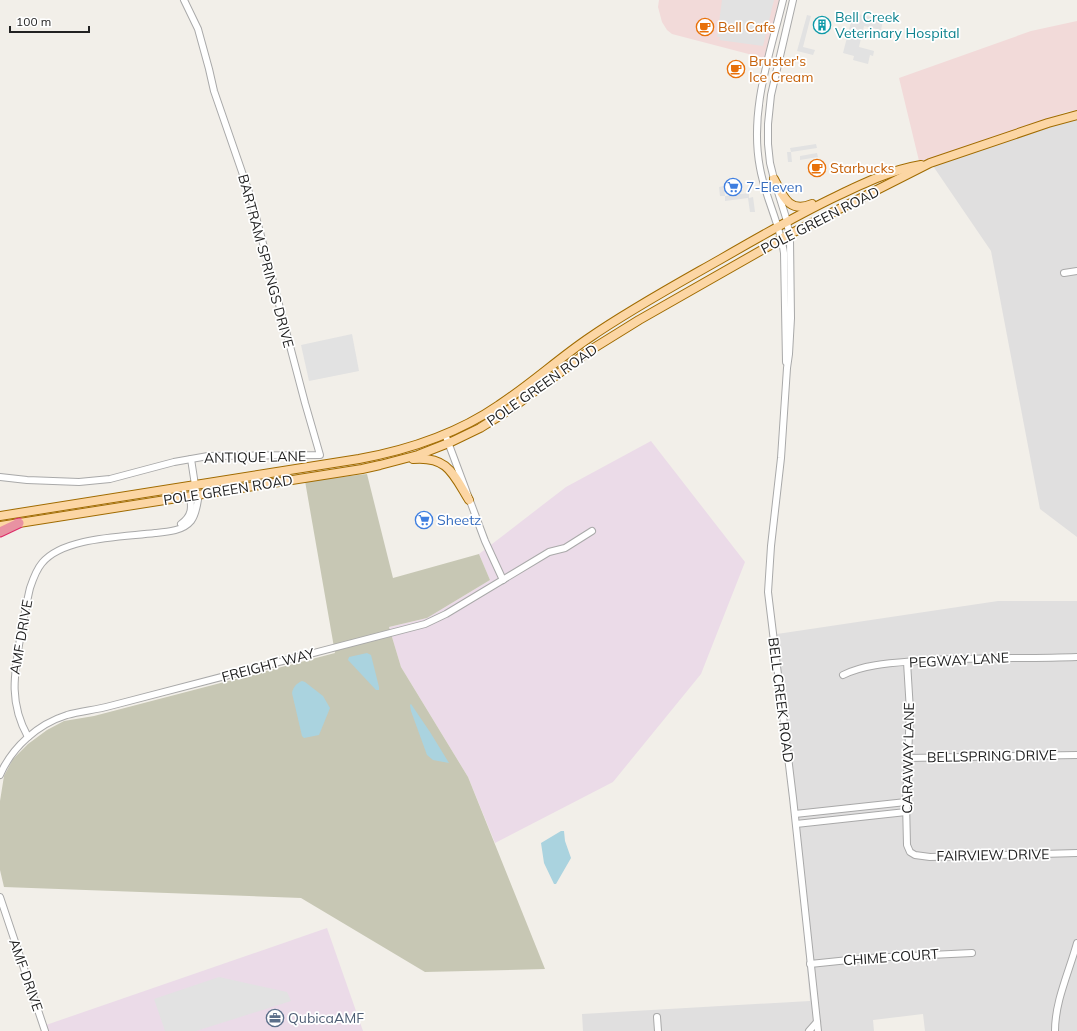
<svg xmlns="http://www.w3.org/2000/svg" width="1077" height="1031" viewBox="0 0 1077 1031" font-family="Mulish,sans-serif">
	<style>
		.residential { fill: #e0dfdf }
		.commercial { fill: #f2dad9 }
		.industrial { fill: #ebdbe8 }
		.construction { fill: #c7c7b4 }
		.parking { fill: #e2e2e2 }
		.water { fill: #aad3df }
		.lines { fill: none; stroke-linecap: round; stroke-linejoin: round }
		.minor-casing { stroke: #a9a9a9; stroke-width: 8 }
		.major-casing { stroke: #a06b00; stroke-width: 10 }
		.highway-casing { stroke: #dc2a67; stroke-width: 11 }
		.minor { stroke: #fff; stroke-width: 6 }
		.major { stroke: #fcd6a4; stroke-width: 8 }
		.highway { stroke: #e892a2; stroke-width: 9 }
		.labels { text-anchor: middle; stroke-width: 3.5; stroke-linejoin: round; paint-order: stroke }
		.culture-label { font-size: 14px; fill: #0d838f; stroke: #fff; text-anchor: start }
		.food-label { font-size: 14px; fill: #c56008; stroke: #fff; text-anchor: start }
		.shop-label { font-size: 14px; fill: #366cbe; stroke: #fff; text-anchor: start }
		.street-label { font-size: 14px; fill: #222; stroke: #fff }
		.service-label { font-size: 14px; fill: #4e5e75; stroke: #fff; text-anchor: start }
	</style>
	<rect width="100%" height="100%" fill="#f2efe9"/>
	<g class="residential">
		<polygon points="1077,116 1077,537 1040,509 991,251 931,163"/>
		<polygon points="998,601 1077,601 1077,1031 925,1031 923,1014 873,1020 874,1031 583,1031 582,1014 810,1001 777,634"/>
	</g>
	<g class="commercial">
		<polygon points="659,0 783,0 768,59 672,34 667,30 662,22 658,7"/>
		<polygon points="1077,21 1077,110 1066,112 920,165 899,78 1031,31"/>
	</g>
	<g class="industrial">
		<polygon points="651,441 745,562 701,674 613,782 495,843 468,777 401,667 389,627 427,618 490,580 479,554 566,487"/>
		<polygon points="327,928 363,1031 49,1031 46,1025"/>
	</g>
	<polygon class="construction" points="367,474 393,578 479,554 490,580 427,618 389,627 401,667 468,777 545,969 425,972 301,898 4,887 0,870 0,801 4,776 13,759 28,744 47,730 64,721 94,716 335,653 305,481"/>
	<g class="parking">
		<polygon points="722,0 774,0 763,46 719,40 720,37 717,37"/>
		<polygon points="853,14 857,15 858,14 883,20 881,30 864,26 859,47 874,51 873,56 870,55 868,64 853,60 854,56 843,53"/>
		<polygon points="807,15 811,16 803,47 815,50 813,55 797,51"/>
		<polygon points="816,144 817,148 791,152 792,162 788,162 787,152 791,152 790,148"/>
		<polygon points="817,153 818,157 800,160 800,156"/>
		<polygon points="724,186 725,196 749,193 749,198 753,197 755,212 750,212 748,198 725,201 725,196 720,196 719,187"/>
		<polygon points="352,334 359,371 309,381 301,345"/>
		<polygon points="219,977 287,992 291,1001 196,1031 165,1031 154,999"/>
	</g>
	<g class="water">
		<polygon points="367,653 371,655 379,687 379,690 376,690 348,660 349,657"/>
		<path d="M302,681L305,682L323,696L330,708L319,735L304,738L302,736L292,693C293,687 297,683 302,681Z"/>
		<polygon points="411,704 430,732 449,763 433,760 427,755 411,711 410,705"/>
		<polygon points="561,831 564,831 565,841 571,858 556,884 554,884 544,863 541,843"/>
	</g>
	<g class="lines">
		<defs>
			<g id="minor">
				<path d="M783,0C770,54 749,111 760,168C765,197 780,224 784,253L786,362"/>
				<polyline points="793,0 771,95 768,124 768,144 770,163 774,179 787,221 790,240 791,318 789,354 787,368 781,458 771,546 768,592 793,798 818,1031"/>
				<polyline points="1064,273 1077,271"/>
				<polyline points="445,434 485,541 503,580"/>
				<polyline points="191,459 195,485"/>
				<polyline points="0,477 27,480 79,482 110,479 174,462 208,456 320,455 305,403 251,198 214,91 209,69 198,29 184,0"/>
				<path d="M181,524C192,516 192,508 190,496"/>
				<polyline points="907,662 910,711 906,802 907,845 910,852 915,855 930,857 1077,853"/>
				<path d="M843,675C865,664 893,663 918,661C971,657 1024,659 1077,657"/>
				<path d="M28,737C9,703 14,675 20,639C23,622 26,605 30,588C33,579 36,570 42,563C63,537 123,537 155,533C167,532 183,531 191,521C197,513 197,503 199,494"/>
				<polyline points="908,758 1077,755"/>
				<path d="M0,775C12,747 38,724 67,715C81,711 96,710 110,706L425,624L446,614L549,552L565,548L592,531"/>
				<polyline points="795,814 906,802"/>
				<polyline points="796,824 906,812"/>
				<polyline points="0,897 45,1031"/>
				<polyline points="810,964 868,958 972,953"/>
				<polyline points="657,1017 658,1031"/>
				<polyline points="809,1031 817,1022"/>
				<path d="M1055,1031C1055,1001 1069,972 1077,943"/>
			</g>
			<g id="major">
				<path d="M774,179C783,196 789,214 812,204"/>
				<path d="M413,459C448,456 453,474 469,500"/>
				<path d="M0,516L359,459C408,450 457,434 499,405C530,385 558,359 589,338C631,309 677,284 721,259C759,237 797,215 837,196C864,183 891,170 921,165"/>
				<polyline points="0,526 362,469 380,465 418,455 451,442 480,428 512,408 589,351 639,320 790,234 930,163 1048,123 1077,115"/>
			</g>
			<polyline id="highway" points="0,532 19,523"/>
		</defs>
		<use href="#minor" class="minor-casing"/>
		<use href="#major" class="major-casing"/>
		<use href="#highway" class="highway-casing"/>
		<use href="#minor" class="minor"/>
		<use href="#major" class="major"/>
		<use href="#highway" class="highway"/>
	</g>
	<defs>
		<symbol id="building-ring" viewBox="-11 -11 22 22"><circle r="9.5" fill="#fff" stroke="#0f9aa8" stroke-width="1.5"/><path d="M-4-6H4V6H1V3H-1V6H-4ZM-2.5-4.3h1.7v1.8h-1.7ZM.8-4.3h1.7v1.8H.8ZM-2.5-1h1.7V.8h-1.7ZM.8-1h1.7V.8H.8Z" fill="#0f9aa8"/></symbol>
		<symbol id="cafe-ring" viewBox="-11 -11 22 22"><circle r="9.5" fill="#fff" stroke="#e8710a" stroke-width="1.5"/><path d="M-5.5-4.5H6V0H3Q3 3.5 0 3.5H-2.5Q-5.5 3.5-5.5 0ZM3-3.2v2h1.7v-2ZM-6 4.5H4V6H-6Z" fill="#e8710a"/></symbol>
		<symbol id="supermarket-ring" viewBox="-11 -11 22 22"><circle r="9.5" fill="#fff" stroke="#3f7fe0" stroke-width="1.5"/><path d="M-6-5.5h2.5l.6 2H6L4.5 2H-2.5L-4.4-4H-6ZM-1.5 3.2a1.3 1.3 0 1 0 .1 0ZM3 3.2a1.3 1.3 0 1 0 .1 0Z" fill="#3f7fe0"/></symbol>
		<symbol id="office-ring" viewBox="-11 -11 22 22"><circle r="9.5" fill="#fff" stroke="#5c6f8a" stroke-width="1.5"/><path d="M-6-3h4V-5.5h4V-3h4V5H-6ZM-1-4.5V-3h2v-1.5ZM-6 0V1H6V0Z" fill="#5c6f8a"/></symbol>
	</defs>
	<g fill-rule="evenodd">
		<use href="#building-ring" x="812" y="15" width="20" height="20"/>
		<use href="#cafe-ring" x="695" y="17" width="20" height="20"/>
		<use href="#cafe-ring" x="726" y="59" width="20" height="20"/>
		<use href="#cafe-ring" x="807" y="158" width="20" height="20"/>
		<use href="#supermarket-ring" x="723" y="177" width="20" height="20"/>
		<use href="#supermarket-ring" x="414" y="510" width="20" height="20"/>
		<use href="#office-ring" x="265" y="1008" width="20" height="20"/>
	</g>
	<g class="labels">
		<g class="culture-label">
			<text x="835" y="22">Bell Creek<tspan x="835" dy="16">Veterinary Hospital</tspan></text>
		</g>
		<g class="food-label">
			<text x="718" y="32">Bell Cafe</text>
			<text x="749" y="66">Bruster's<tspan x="749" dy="16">Ice Cream</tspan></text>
			<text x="830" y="173">Starbucks</text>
		</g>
		<g class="shop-label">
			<text x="746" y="192">7-Eleven</text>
			<text x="437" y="525">Sheetz</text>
		</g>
		<g class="street-label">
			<text transform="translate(820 220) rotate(-27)" y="5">POLE GREEN ROAD</text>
			<text transform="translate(266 261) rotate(75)" y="5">BARTRAM SPRINGS DRIVE</text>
			<text transform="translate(542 385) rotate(-35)" y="5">POLE GREEN ROAD</text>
			<text transform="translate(255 457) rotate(-1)" y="5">ANTIQUE LANE</text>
			<text transform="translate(228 490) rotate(-9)" y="5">POLE GREEN ROAD</text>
			<text transform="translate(21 637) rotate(-80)" y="5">AMF DRIVE</text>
			<text transform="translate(959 660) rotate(-3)" y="5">PEGWAY LANE</text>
			<text transform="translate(268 665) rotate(-15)" y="5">FREIGHT WAY</text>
			<text transform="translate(781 700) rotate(83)" y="5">BELL CREEK ROAD</text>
			<text transform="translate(992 756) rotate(-1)" y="5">BELLSPRING DRIVE</text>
			<text transform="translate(908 758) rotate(-89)" y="5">CARAWAY LANE</text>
			<text transform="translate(993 855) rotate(-1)" y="5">FAIRVIEW DRIVE</text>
			<text transform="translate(891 957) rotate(-4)" y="5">CHIME COURT</text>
			<text transform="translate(26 975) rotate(71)" y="5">AMF DRIVE</text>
		</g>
		<g class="service-label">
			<text x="288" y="1023">QubicaAMF</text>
		</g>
	</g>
	<path d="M10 26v6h79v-6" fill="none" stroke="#222222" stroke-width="2"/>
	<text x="16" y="26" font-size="12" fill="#222222" stroke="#ffffff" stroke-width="3" paint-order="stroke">100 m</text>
</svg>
